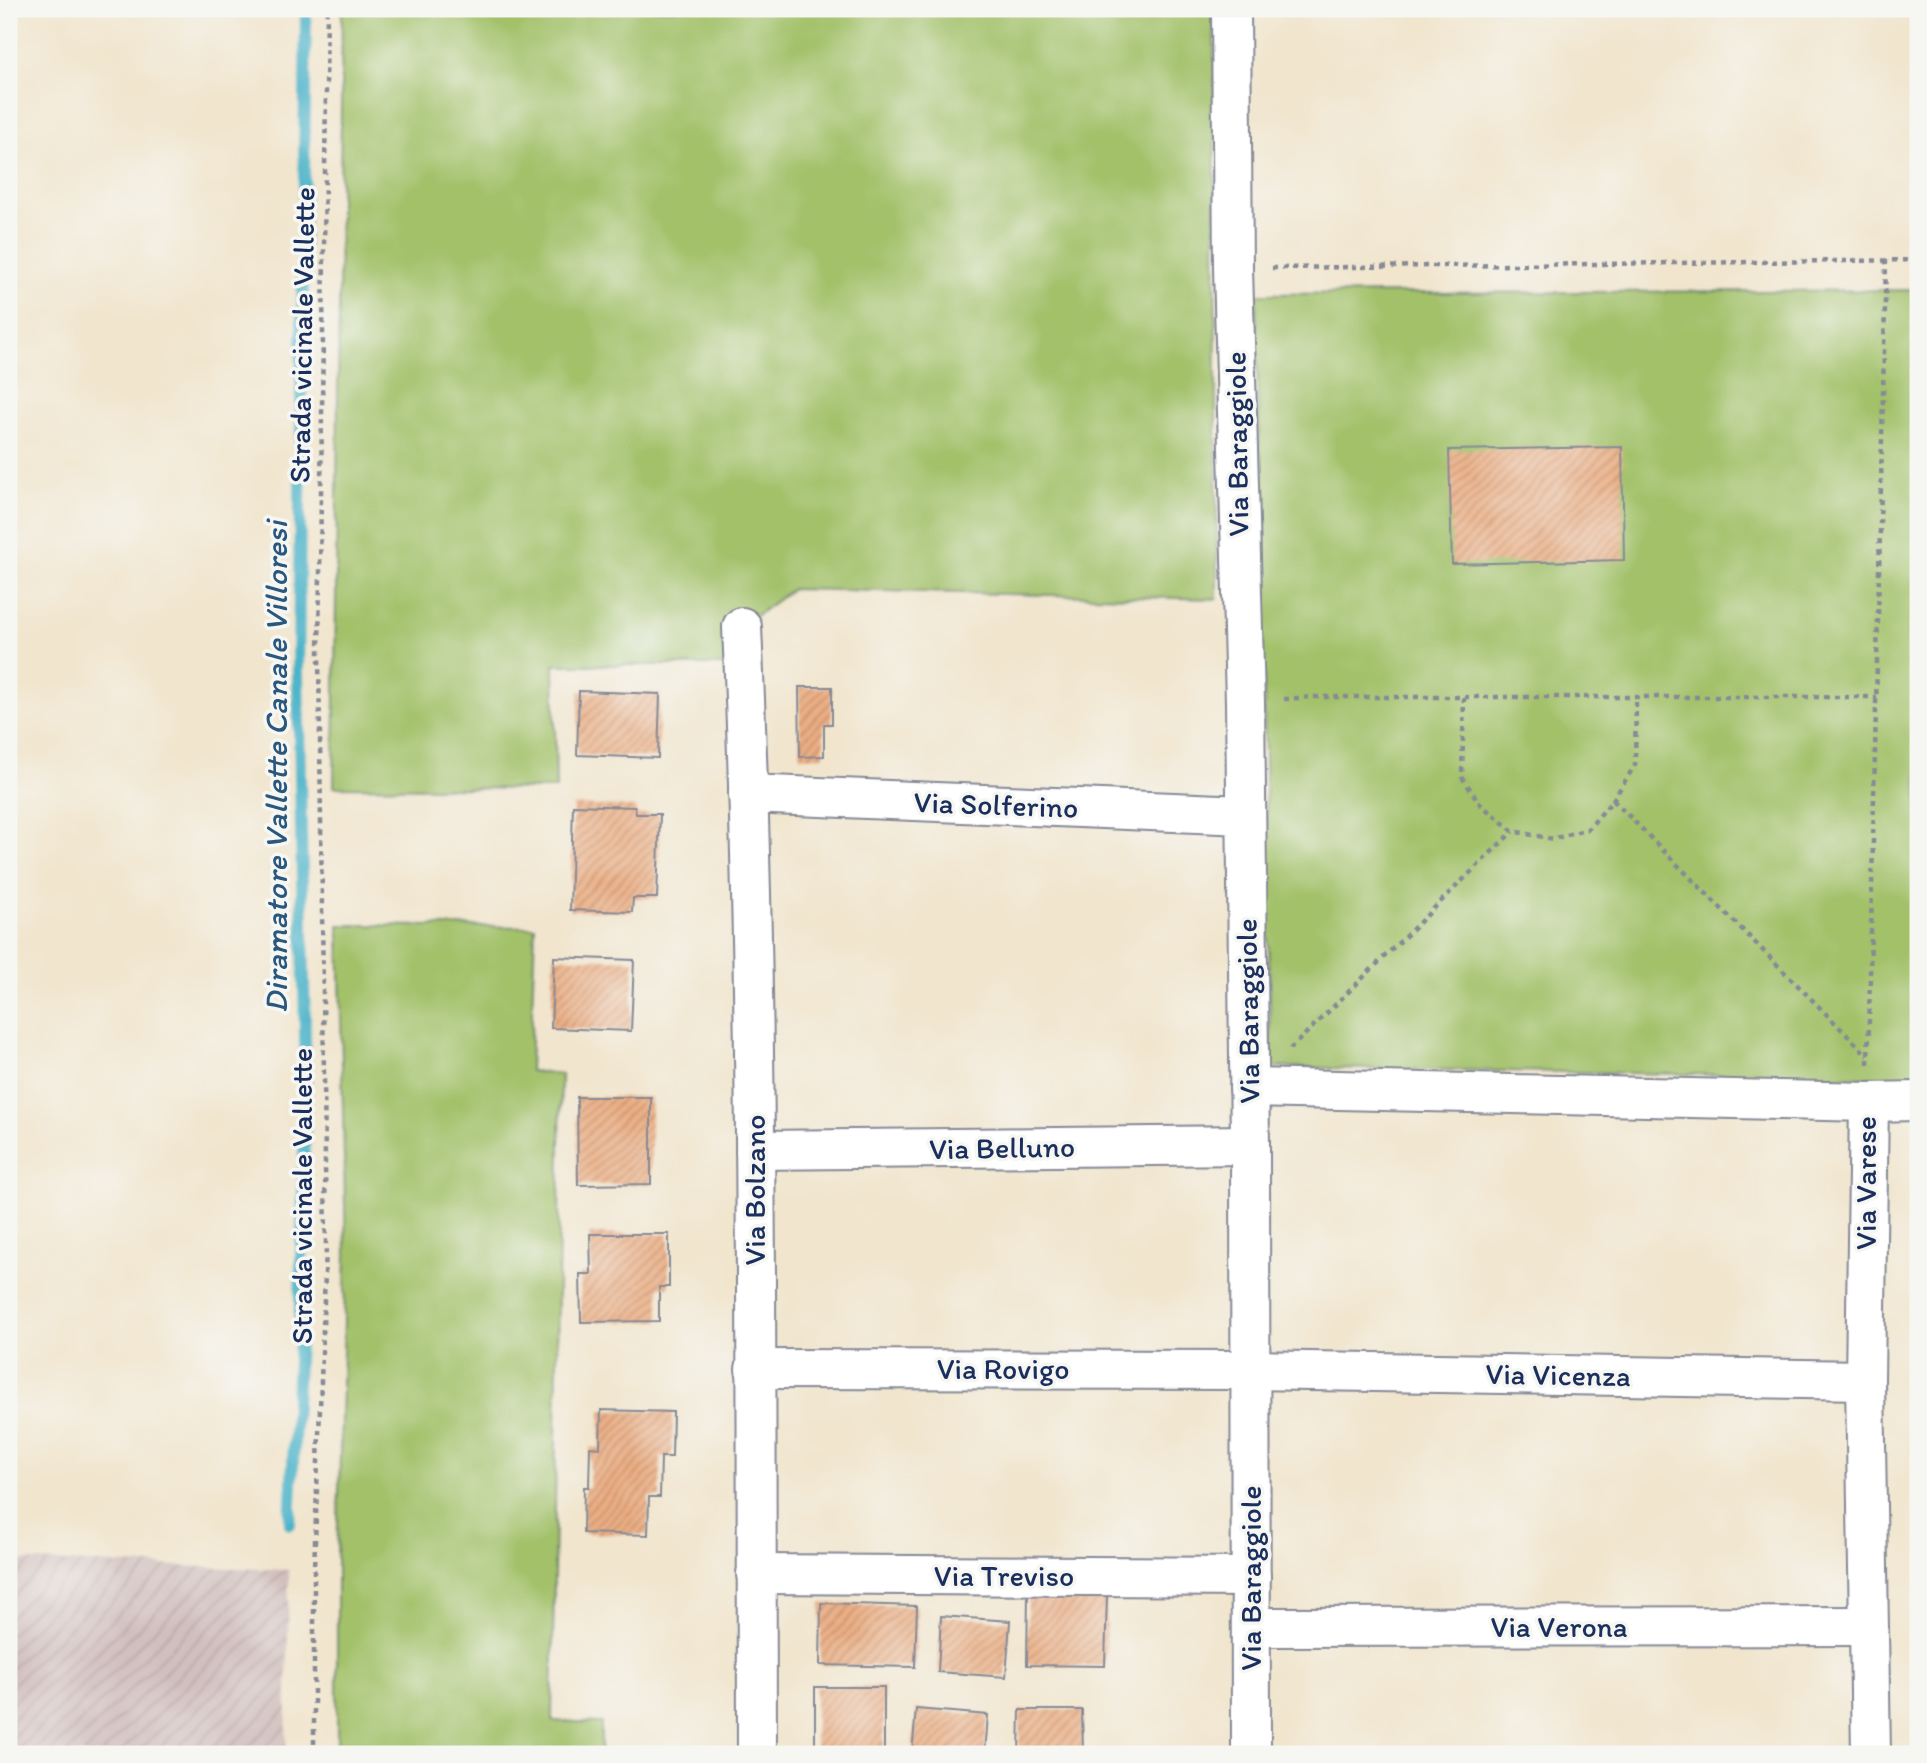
<svg xmlns="http://www.w3.org/2000/svg" width="1927" height="1763" viewBox="0 0 1927 1763" font-family="Itim,sans-serif">
	<style>
		.industrial { fill: url(#industrial-furrows) }
		.green { fill: #a2c169; stroke: #5e7864; stroke-width: 2 }
		.lines { fill: none; stroke-linecap: round; stroke-linejoin: round }
		.stream { stroke: #4bb3c9; stroke-width: 12 }
		.building { fill: url(#building-hatch) }
		.minor-casing { stroke: #868a96; stroke-width: 42 }
		.path { stroke: #868a96; stroke-width: 4.5; stroke-dasharray: 5 5; stroke-linecap: butt }
		.minor { stroke: #fff; stroke-width: 38 }
		.labels { text-anchor: middle; stroke-width: 7; stroke-linejoin: round; paint-order: stroke }
		.street-label { font-size: 30px; fill: #1b2f5e; stroke: #f6f6f2 }
		.water-label { font-size: 32px; font-style: italic; fill: #29577e; stroke: #f6f6f2 }
	</style>
	<defs>
		<pattern id="industrial-furrows" width="10" height="10" patternUnits="userSpaceOnUse" patternTransform="scale(1.75)"><rect width="10" height="10" fill="#d1bfbd"/><path d="M-1 1l2-2M0 10L10 0M9 11l2-2" fill="none" stroke="#b3a4a5"/></pattern>
		<pattern id="building-hatch" width="6" height="6" patternUnits="userSpaceOnUse" patternTransform="scale(1.75)"><rect width="6" height="6" fill="#ecae83"/><path d="M-1 1l2-2M0 6l6-6M5 7l2-2" fill="none" stroke="#be8e6e"/></pattern>
	</defs>
	<rect width="100%" height="100%" fill="#f6f6f2"/>
	<filter id="ink" filterUnits="userSpaceOnUse"><feTurbulence type="fractalNoise" baseFrequency=".0143" numOctaves="2"/><feDisplacementMap in="SourceGraphic" scale="14" xChannelSelector="R" yChannelSelector="G"/><feConvolveMatrix kernelMatrix="1 2 1 2 8 2 1 2 1" color-interpolation-filters="sRGB"/></filter>
	<filter id="wash" filterUnits="userSpaceOnUse"><feTurbulence type="fractalNoise" baseFrequency=".00686" numOctaves="4" result="noise"/><feDisplacementMap in="SourceGraphic" scale="28" xChannelSelector="R" yChannelSelector="G"/><feGaussianBlur stdDeviation="1.57" result="paint"/><feColorMatrix in="noise" values="0 0 0 0 0 0 0 0 0 0 0 0 0 0 0 0 0 1.4 0 .05"/><feComposite in="paint" operator="in"/></filter>
	<g filter="url(#wash)">
		<rect width="100%" height="100%" fill="#f1e5cd"/>
		<polygon class="industrial" points="9,1560 289,1570 286,1754 9,1754"/>
		<g class="green">
			<polygon points="342,9 1214,9 1217,599 792,589 742,626 744,665 554,665 556,789 334,787"/>
			<polygon points="1918,290 1918,1078 1271,1067 1256,294"/>
			<polygon points="339,925 535,927 530,1071 561,1074 552,1721 601,1723 601,1754 337,1754 337,1556 346,1253"/>
		</g>
		<g class="lines">
			<polyline class="stream" points="290,1524 299,1341 306,1085 298,674 306,9"/>
		</g>
		<g id="blocks">
			<g class="building">
				<polygon points="1622,447 1624,560 1452,564 1449,450"/>
				<polygon points="799,687 832,687 832,724 824,724 824,756 800,757"/>
				<polygon points="579,691 660,694 658,758 577,755"/>
				<polygon points="573,805 635,807 636,814 660,814 657,898 633,898 632,912 570,910"/>
				<polygon points="554,957 634,960 631,1031 551,1028"/>
				<polygon points="577,1097 651,1097 651,1184 578,1185"/>
				<polygon points="590,1234 669,1234 669,1287 659,1287 659,1321 581,1322 580,1274 591,1274"/>
				<polygon points="601,1410 673,1412 672,1457 661,1457 660,1497 649,1497 648,1535 583,1533 584,1487 589,1487 590,1447 600,1448"/>
				<polygon points="1028,1593 1107,1595 1105,1666 1027,1665"/>
				<polygon points="821,1603 917,1606 915,1667 820,1665"/>
				<polygon points="941,1616 1010,1621 1006,1677 938,1672"/>
				<rect x="815" y="1687" width="69" height="67"/>
				<polygon points="916,1709 988,1715 985,1754 912,1754"/>
				<polygon points="1020,1710 1082,1710 1083,1754 1019,1754"/>
			</g>
		</g>
	</g>
	<g filter="url(#ink)">
		<use href="#blocks" fill-opacity="0" stroke="#868a96" stroke-width="2"/>
		<g class="lines">
			<defs>
				<g id="minor">
					<polyline points="1231,9 1233,268 1245,702 1250,1145 1251,1754"/>
					<path d="M742,627C759,1002 756,1378 757,1754"/>
					<polyline points="748,794 1244,815"/>
					<polyline points="1249,1088 1869,1102 1918,1101"/>
					<polyline points="1869,1102 1865,1380 1871,1754"/>
					<polyline points="755,1150 1250,1145"/>
					<polyline points="755,1369 1251,1370 1865,1380"/>
					<polyline points="756,1574 1251,1577"/>
					<polyline points="1251,1627 1868,1626"/>
				</g>
			</defs>
			<use href="#minor" class="minor-casing"/>
			<g class="path">
				<polyline points="1272,268 1918,260"/>
				<polyline points="1464,697 1462,777 1480,804 1513,831 1553,839 1588,829 1613,800 1635,765 1636,697"/>
				<polyline points="1284,699 1313,697 1877,697"/>
				<polyline points="1613,800 1868,1056"/>
				<polyline points="1290,1049 1513,831"/>
				<polyline points="1868,1064 1886,260"/>
				<polyline points="314,1754 314,1569 326,1247 319,653 327,9"/>
			</g>
			<use href="#minor" class="minor"/>
		</g>
	</g>
	<g class="labels">
		<g class="street-label">
			<text transform="translate(302 335) rotate(-89)" y="10">Strada vicinale Vallette</text>
			<text transform="translate(1237 444) rotate(-91)" y="10">Via Baraggiole</text>
			<text transform="translate(996 805) rotate(2)" y="10">Via Solferino</text>
			<text transform="translate(1248 1011) rotate(-91)" y="10">Via Baraggiole</text>
			<text transform="translate(1002 1148) rotate(-1)" y="10">Via Belluno</text>
			<text transform="translate(1866 1183) rotate(-90)" y="10">Via Varese</text>
			<text transform="translate(755 1190) rotate(-90)" y="10">Via Bolzano</text>
			<text transform="translate(302 1196) rotate(-90)" y="10">Strada vicinale Vallette</text>
			<text x="1003" y="1379">Via Rovigo</text>
			<text transform="translate(1558 1375) rotate(1)" y="10">Via Vicenza</text>
			<text x="1004" y="1586">Via Treviso</text>
			<text transform="translate(1251 1578) rotate(-90)" y="10">Via Baraggiole</text>
			<text x="1559" y="1637">Via Verona</text>
		</g>
		<g class="water-label">
			<text transform="translate(276 767) rotate(-90)" y="11">Diramatore Vallette Canale Villoresi</text>
		</g>
	</g>
	<rect width="1927" height="1763" fill="none" stroke="#f6f6f2" stroke-width="35"/>
</svg>
